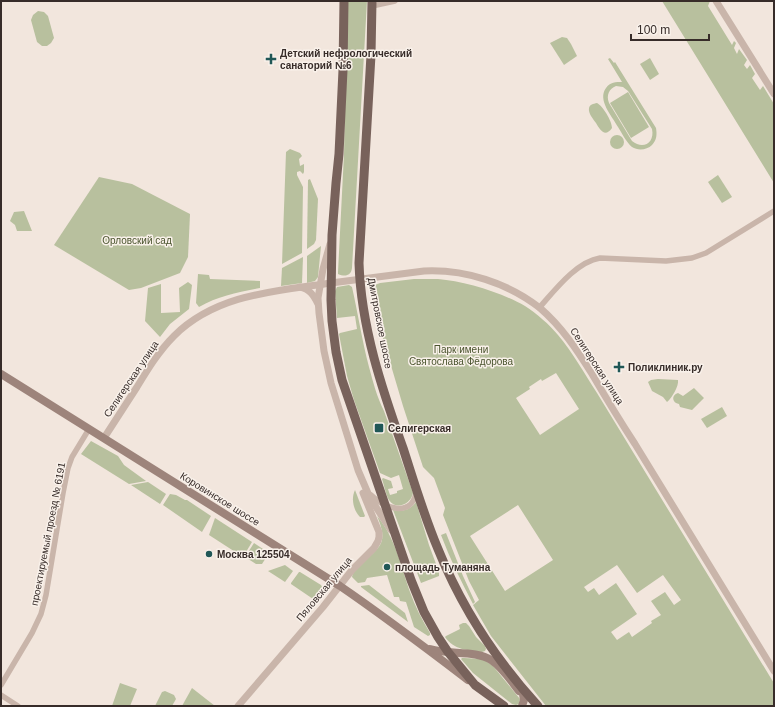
<svg xmlns="http://www.w3.org/2000/svg" width="775" height="707" font-family="Arial,sans-serif">
<rect width="100%" height="100%" fill="#f2e6dd"/>
<g fill="#b8c09e" fill-rule="evenodd">
<path d="M347,1H367L352,268C351,276 345,277 338,274V272L344,154Z"/>
<polygon points="662,1 710,1 708,6 732,45 734,41 736,43 734,48 737,54 739,49 747,60 744,65 747,69 750,65 755,74 752,78 760,90 763,86 774,104 774,183"/>
<polygon points="38,11 44,12 48,16 54,38 51,43 47,46 42,46 37,42 31,20 33,15"/>
<polygon points="562,37 567,38 571,44 577,56 564,65 550,43"/>
<path d="M610,58L614,63L615,62L656,128C657,134 657,140 652,145C647,150 638,151 632,147C626,142 622,133 618,127C612,116 597,100 606,88C610,82 616,82 622,82L608,59ZM616,86L623,87L628,91L652,129C655,143 643,150 632,141L609,103C606,95 609,89 616,86Z"/>
<polygon points="650,58 659,74 650,80 640,64"/>
<polygon points="628,92 649,127 631,138 610,103"/>
<path d="M597,103C603,106 612,121 612,128C605,138 600,130 596,123C593,119 588,113 589,108C590,104 593,104 597,103Z"/>
<circle cx="617" cy="142" r="7"/>
<polygon points="290,149 300,153 302,156 299,159 300,166 304,164 304,172 303,174 300,171 297,172 297,175 303,187 302,253 282,264 286,152"/>
<polygon points="718,175 732,197 722,203 708,182"/>
<polygon points="99,177 132,184 190,214 188,257 180,273 141,288 129,290 54,245"/>
<polygon points="310,179 318,199 316,240 314,244 307,249 308,180"/>
<polygon points="24,211 32,231 17,231 15,225 10,221 14,212"/>
<polygon points="321,246 318,277 315,281 307,283 307,256"/>
<polygon points="303,257 302,283 281,286 282,268"/>
<path d="M198,274L209,275L210,279L260,281V288C239,292 218,296 199,307L196,303Z"/>
<path d="M414,279C422,279 430,279 438,279C464,281 503,293 525,306C537,314 549,324 558,335C573,353 584,373 597,393L772,680L774,683V706H546L491,636L473,605L479,600L469,581L443,515L445,508L434,478L423,467L403,406L379,325L374,288L375,285L380,283ZM556,373L579,409L540,435L516,398L530,389L529,387L541,379L542,381ZM518,505L553,560L505,591L470,536ZM617,565L637,593L663,575L681,600L674,605L665,592L651,601L661,615L651,621L652,623L632,637L629,632L617,640L611,632L637,614L616,583L599,595L594,588L588,592L584,587Z"/>
<polygon points="188,282 192,285 189,309 170,324 160,337 145,321 148,288 161,284 161,313 180,312 179,288"/>
<path d="M349,285L352,287C358,314 362,340 369,367C373,382 377,397 384,411L413,493C411,504 396,511 389,500C386,495 384,485 382,479L383,478L391,481L393,488L388,489L390,495L397,493V491L403,489L399,475L391,478L380,473L354,400L347,376L339,334L340,333L357,329L355,316L337,318L335,291L337,287Z"/>
<path d="M658,379L678,380C679,386 672,398 667,402L663,397L652,391L648,382L651,380Z"/>
<path d="M694,388L704,398L692,410L680,407L679,404C672,403 671,395 678,393L683,396Z"/>
<polygon points="722,407 727,416 707,428 701,419"/>
<polygon points="91,441 118,456 124,465 146,481 129,484 81,454"/>
<polygon points="148,482 166,494 160,504 131,485"/>
<path d="M355,490L365,516L364,517H360C353,510 351,498 355,490Z"/>
<polygon points="170,494 176,495 185,500 187,500 211,516 202,532 163,505"/>
<path d="M416,502L429,545L439,572V576L421,583L393,510C403,512 410,510 416,502Z"/>
<path d="M377,516C395,537 401,566 410,592C415,606 422,620 430,633V635L428,636L414,627L406,602L400,601L399,597H394L387,575L367,578L365,582L358,583L352,577C353,571 357,569 361,565C380,546 389,544 377,516Z"/>
<polygon points="215,518 252,542 243,557 209,535"/>
<path d="M446,533L463,576L475,602L473,604C461,581 450,559 441,535Z"/>
<polygon points="254,543 269,553 262,564 256,564 245,557"/>
<polygon points="285,565 293,571 285,582 268,571"/>
<path d="M299,572H300L321,585C326,592 320,596 316,601L291,584V583Z"/>
<polygon points="369,585 405,613 408,622 361,587 361,586"/>
<path d="M463,623H466L469,626L476,637L485,646L486,649L485,651L482,652C467,650 454,650 445,637L446,636L460,629L459,625Z"/>
<polygon points="462,658 464,658 483,659 493,666 520,699 519,704 516,705 512,704 473,673 461,659"/>
<polygon points="120,683 137,689 130,706 112,706"/>
<polygon points="192,688 215,706 182,706"/>
<polygon points="165,691 174,695 176,699 172,706 155,706 162,692"/>
</g>
<g fill="none" stroke-linecap="round" stroke-linejoin="round">
<g stroke="#c9b5aa" stroke-width="5.5">
<polyline points="372,6 395,1"/>
<path d="M539,308C555,290 576,262 600,258L666,261L692,258L706,253L774,211"/>
<path d="M371,495C384,508 411,518 416,493"/>
<polyline points="1,685 32,633 41,614 46,595 63,493 68,468 72,457 89,429"/>
<polyline points="1,695 18,706"/>
</g>
<g stroke="#c9b5aa" stroke-width="7">
<polyline points="716,1 774,94"/>
<polyline points="330,244 323,269 318,298 319,313 324,351 331,383 358,470 370,498 391,530"/>
<path d="M300,287C310,289 314,296 318,304"/>
<path d="M104,438C115,421 126,404 137,387C148,369 159,351 174,336C216,294 276,291 331,283C362,279 393,275 424,271C465,269 508,283 540,308C562,327 577,350 592,374C606,398 620,421 635,444C681,520 728,595 774,671"/>
<polyline points="238,706 323,607 352,570 374,548 378,541 379,537 379,532 363,493"/>
</g>
<g stroke="#9d847b" stroke-width="8">
<path d="M1,374L340,586C384,616 426,648 468,680"/>
<path d="M430,649C448,655 476,650 491,660C502,667 511,681 519,691"/>
<polyline points="522,688 524,700 522,706"/>
</g>
<g stroke="#78625b" stroke-width="9">
<polyline points="344,1 343,70 339,154 336,183 332,235 331,300 332,321 336,352 342,380 411,580 424,612 438,637 448,652 475,685 504,706"/>
<path d="M372,1L371,55L359,263C361,327 382,389 403,448C414,482 424,516 438,549C461,606 496,660 538,706"/>
</g>
</g>
<g fill="#205756" stroke="#f9f1ea" stroke-width="1.5">
<path d="M269 53h4v4h4v4h-4v4h-4v-4h-4v-4h4z"/>
<path d="M617 361h4v4h4v4h-4v4h-4v-4h-4v-4h4z"/>
<rect x="374" y="423" width="10" height="10" rx="2"/>
<circle cx="209" cy="554" r="4"/>
<circle cx="387" cy="567" r="4"/>
</g>
<g text-anchor="middle" dominant-baseline="central" stroke-width="3" stroke-linejoin="round" paint-order="stroke">
<g font-size="10" font-weight="bold" fill="#372c29" stroke="#f9f1ea" text-anchor="start">
<text x="280" y="53">Детский нефрологический<tspan x="280" dy="12">санаторий №6</tspan></text>
<text x="628" y="367">Поликлиник.ру</text>
<text x="388" y="428">Селигерская</text>
<text x="217" y="554">Москва 125504</text>
<text x="395" y="567">площадь Туманяна</text>
</g>
<g font-size="10" fill="#4a542e" stroke="#f9f1ea">
<text x="137" y="240">Орловский сад</text>
<text x="461" y="349">Парк имени<tspan x="461" dy="12">Святослава Фёдорова</tspan></text>
</g>
<g font-size="10" fill="#372c29" stroke="#f9f1ea">
<text transform="translate(380 323) rotate(79)">Дмитровское шоссе</text>
<text transform="translate(597 366) rotate(57)">Селигерская улица</text>
<text transform="translate(131 379) rotate(-56)">Селигерская улица</text>
<text transform="translate(220 499) rotate(32)">Коровинское шоссе</text>
<text transform="translate(48 534) rotate(-79)">проектируемый проезд № 6191</text>
<text transform="translate(324 589) rotate(-50)">Пяловская улица</text>
</g>
</g>
<rect width="775" height="707" fill="none" stroke="#372c29" stroke-width="4"/>
<path d="M631 34v6h78v-6" fill="none" stroke="#372c29" stroke-width="2"/>
<text x="637" y="34" font-size="12" fill="#372c29" stroke="#f9f1ea" stroke-width="3" paint-order="stroke">100 m</text>
</svg>
